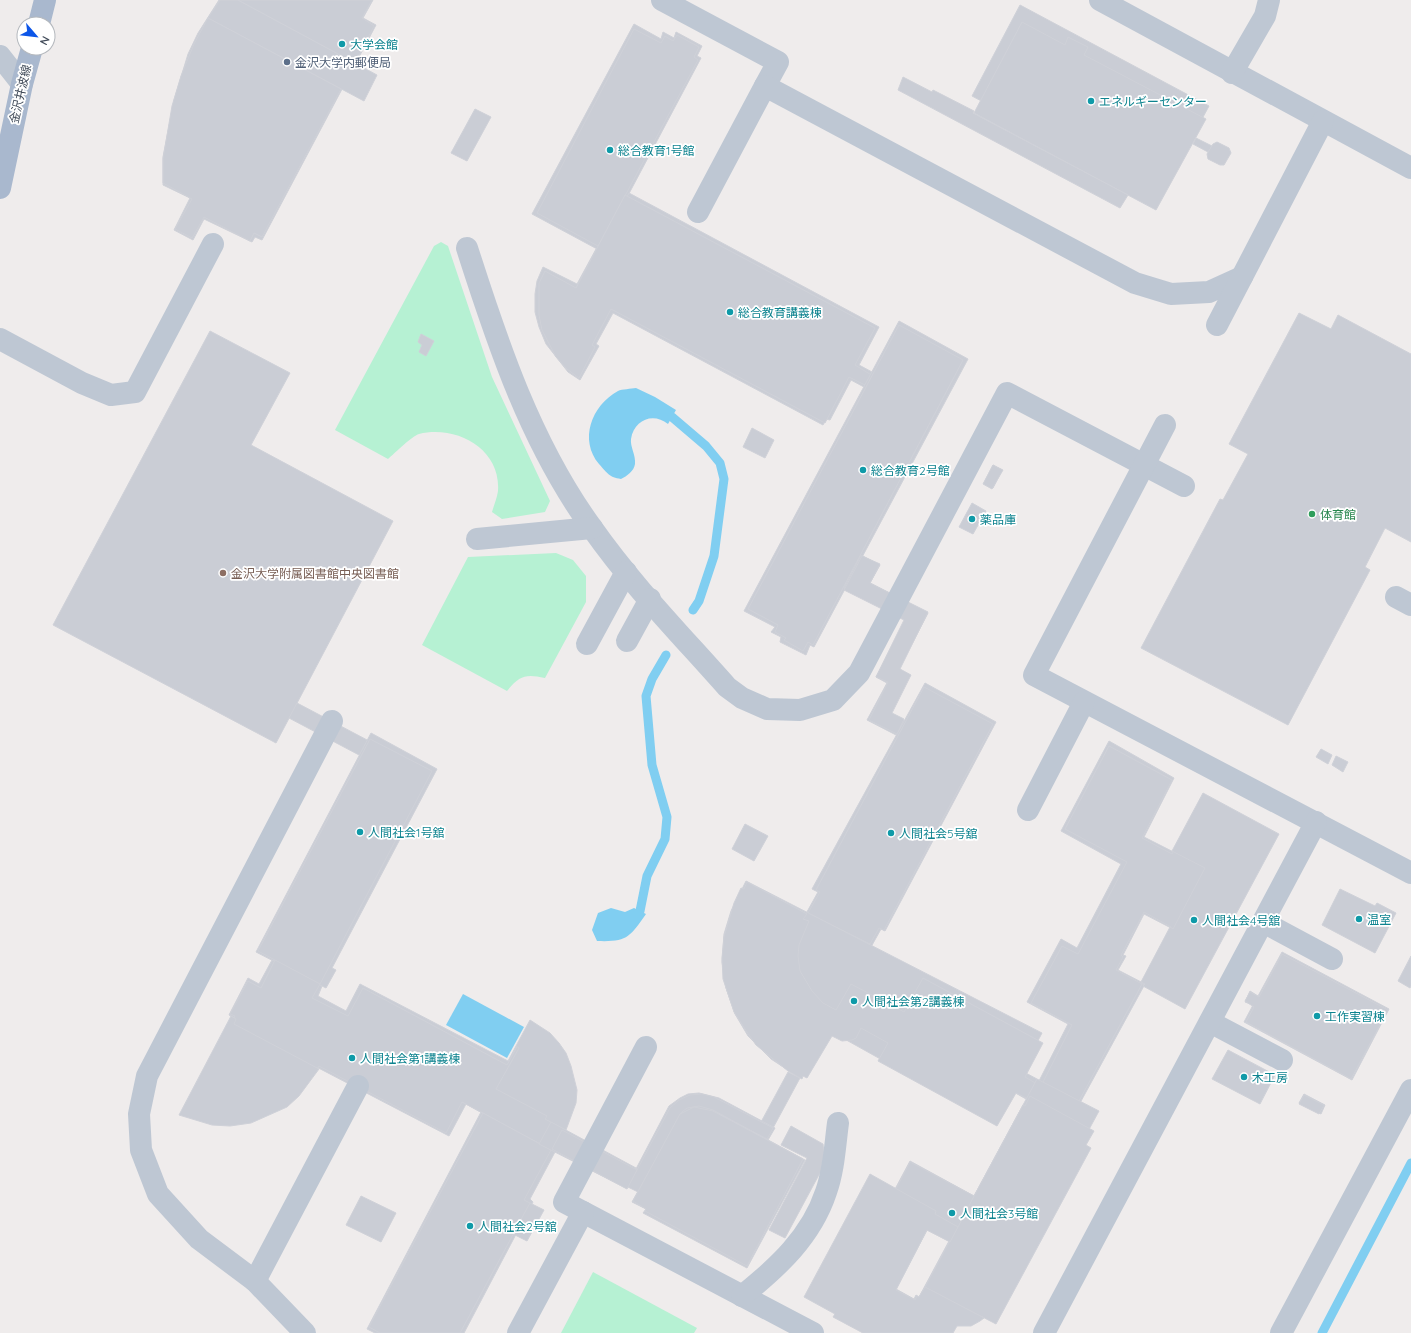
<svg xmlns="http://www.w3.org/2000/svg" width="1411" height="1333" font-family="Quicksand,'Noto Sans JP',sans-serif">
<rect width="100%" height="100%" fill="#efecec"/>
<g fill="#b6f1d3">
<path d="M441,242L448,246L450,252L492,377L550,501L545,512L502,519L492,512C494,505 497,498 498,491C501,449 457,425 419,434C412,436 395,453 388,459L335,430L434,246Z"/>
<path d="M556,553L573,560L586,576V602L545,678C526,674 520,675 507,691L422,645L468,557Z"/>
<polygon points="593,1272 697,1328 694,1333 561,1333"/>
</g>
<g fill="#80cef1">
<path d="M636,388L655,397L676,410L668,424C653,412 634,420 631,439C630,447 636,455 635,464C634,471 627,476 621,479C609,477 608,474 599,464C579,440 591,406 618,391C622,389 631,389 636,388Z"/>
<path d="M611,908L625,912L634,908L646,914C629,938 627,942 597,941L592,930L598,913Z"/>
<polygon points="463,994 524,1027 507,1058 446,1025"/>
</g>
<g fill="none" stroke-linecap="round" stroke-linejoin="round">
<g stroke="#80cef1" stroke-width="9">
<polyline points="672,417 706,446 720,463 724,479 714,556 699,601 693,610"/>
<polyline points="640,911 647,876 665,839 667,817 652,765 646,696 652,679 666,655"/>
<polyline points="1322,1333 1411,1163"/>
</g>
</g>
<g fill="#cacdd5" stroke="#cfd1d8" fill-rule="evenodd">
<polygon points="219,0 373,0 363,18 376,25 262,240 255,237 252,242 204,219 193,240 174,230 190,198 163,185 163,157 174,100 188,54 198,33"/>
<polygon points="220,0 238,0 377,75 364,101 208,18"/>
<polygon points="238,0 372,0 362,18 374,26 355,63"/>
<polygon points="1020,5 1209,106 1160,197 972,96"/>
<polygon points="208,18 341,89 262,237 254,233 250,241 204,217 192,238 175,229 192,199 163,183 163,159 172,106 181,76 194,44"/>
<polygon points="1022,22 1065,45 1068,37 1088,47 1084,55 1206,119 1156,210 974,113"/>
<polygon points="634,24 661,39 663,32 674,38 676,32 702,46 697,56 701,58 599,250 532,214"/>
<polygon points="634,29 661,43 665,36 673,41 677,35 699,47 694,57 698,60 598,246 537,213"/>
<polygon points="903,77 932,92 933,90 974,111 973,113 1128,195 1120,208 898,90"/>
<polygon points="475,109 491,117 467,161 451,153"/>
<polygon points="1196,138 1212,146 1208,152 1193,144"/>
<polygon points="1217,142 1229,148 1231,153 1224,165 1220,165 1208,159 1207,154 1213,144"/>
<polygon points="629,193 879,327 859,365 872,372 864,387 851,380 830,420 826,419 823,425 613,313 596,344 599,346 580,380 568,372 546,344 539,327 535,312 535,294 537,281 543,267 577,284 596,249 599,250"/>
<polygon points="625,195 875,328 855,365 873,376 867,386 849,377 825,423 611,309 592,345 595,347 579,378 567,369 556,357 542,330 539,315 539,283 545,271 576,288"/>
<polygon points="1299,313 1331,329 1338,315 1411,354 1411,542 1385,528 1365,567 1370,570 1288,725 1141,648 1220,499 1223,500 1248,454 1229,444"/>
<polygon points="899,321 968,359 814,647 810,645 806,655 780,642 781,637 771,632 775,627 744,611"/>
<polygon points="899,325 963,360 813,645 808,642 803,651 784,640 786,638 775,632 778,625 748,609"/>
<polygon points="210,331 290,373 251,445 393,521 276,743 53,625"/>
<polygon points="421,334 434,341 426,356 419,352 422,345 418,342"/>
<polygon points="752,428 774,440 765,458 743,447"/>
<polygon points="993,465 1002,470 993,488 984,483"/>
<polygon points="993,465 1003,470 992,489 983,484"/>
<polygon points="972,503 986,511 973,534 959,527"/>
<polygon points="861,555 880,565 870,583 928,613 899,669 910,675 890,713 906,722 898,736 867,720 887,683 876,677 906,620 844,588"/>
<polygon points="862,556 880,564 870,583 928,612 900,669 911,675 892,713 904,719 897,734 869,720 888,682 876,677 904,620 844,590"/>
<polygon points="925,683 996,722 885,931 881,929 836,1010 816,997 800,971 798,956 809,921 803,919 818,892 812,889"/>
<polygon points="924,687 993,724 884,930 879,928 870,944 808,913 820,892 816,890"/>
<polygon points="297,703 369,741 361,756 289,718"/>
<polygon points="371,733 437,769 332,968 336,970 326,988 256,952"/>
<polygon points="370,739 432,771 320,984 258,951"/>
<polygon points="1109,741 1174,778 1144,837 1205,868 1173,929 1144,914 1123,955 1126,956 1118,970 1145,984 1080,1103 1039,1081 1068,1024 1027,1002 1061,939 1077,948 1121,864 1061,831"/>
<polygon points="1109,746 1172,780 1142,838 1172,854 1202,797 1276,836 1185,1006 1141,983 1171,927 1144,912 1121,955 1123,957 1116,970 1142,984 1079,1101 1043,1082 1072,1025 1031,1003 1062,946 1078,954 1127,862 1065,829"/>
<polygon points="1321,749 1332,755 1328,764 1316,757"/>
<polygon points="1336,756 1348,762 1343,772 1332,765"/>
<polygon points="1203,793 1279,834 1185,1009 1143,986 1145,984 1141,982 1170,927 1173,929 1205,868 1172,851"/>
<polygon points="745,824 768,836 754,861 732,849"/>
<polygon points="746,881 1042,1033 1022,1071 1037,1079 1026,1099 1012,1091 995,1123 832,1032 807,1077 802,1074 800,1078 771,1059 748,1036 735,1014 726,988 722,962 724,934 731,911"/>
<polygon points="747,882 807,914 803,919 809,921 799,945 798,956 800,971 812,991 823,1003 836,1010 851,984 904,1012 923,978 1043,1043 1025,1077 1037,1084 1039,1081 1071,1098 1063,1114 1030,1096 1028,1099 1016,1093 997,1126 878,1061 888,1043 861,1028 856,1038 852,1040 842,1041 832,1036 807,1078 803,1076 802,1079 788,1071 756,1045 745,1029 734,1012 723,979 722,958 724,937 734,903 741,888 744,889"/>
<polygon points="1340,889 1375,906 1377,903 1396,913 1375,953 1322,925"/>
<polygon points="1282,952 1389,1009 1352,1080 1244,1022 1253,1005 1245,1002 1250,991 1258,996"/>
<polygon points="1282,954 1388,1010 1351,1079 1246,1022 1254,1007 1245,1001 1250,992 1259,997"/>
<polygon points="1411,956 1411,986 1410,988 1398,981"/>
<polygon points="272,960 322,986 318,996 346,1011 360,984 508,1061 516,1046 519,1048 496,1089 547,1116 545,1119 551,1122 539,1144 466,1104 449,1136 234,1024 236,1019 229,1015 248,978 259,984"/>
<polygon points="275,960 320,984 312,998 348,1016 363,988 507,1065 530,1023 548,1034 560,1050 569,1068 574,1085 573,1106 552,1149 551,1150 462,1102 446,1133 319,1066 303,1089 282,1107 255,1119 231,1123 205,1122 183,1113 235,1016 230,1014 248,981 261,988"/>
<polygon points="231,1016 236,1019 234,1024 319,1069 299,1096 287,1107 251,1123 230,1126 212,1125 179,1115"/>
<polygon points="530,1020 550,1033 559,1043 566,1053 571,1066 577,1090 576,1103 566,1130 545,1119 547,1116 496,1089 519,1048 516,1046"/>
<polygon points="1228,1050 1275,1075 1260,1104 1212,1079"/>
<polygon points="788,1072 800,1078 773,1128 761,1122"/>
<path d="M1037,1079L1099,1111L1080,1146L1086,1150L995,1320L984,1314L971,1323H952L947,1333H864L834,1317L836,1312L807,1296L871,1178L894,1191L910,1161L974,1196ZM927,1230L949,1241L919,1297L916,1295L914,1299L896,1289Z"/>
<polygon points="699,1093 719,1098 775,1128 768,1140 709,1109 699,1106 687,1108 681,1112 638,1191 627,1186 669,1106 680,1098 688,1094"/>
<polygon points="702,1094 714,1097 773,1128 767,1139 713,1111 694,1107 687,1110 680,1114 638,1192 628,1187 670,1108 679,1100 690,1095"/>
<polygon points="1304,1094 1325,1105 1321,1114 1299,1103"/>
<polygon points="1304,1095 1324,1105 1319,1114 1299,1104"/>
<polygon points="1030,1096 1094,1131 1086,1145 1091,1148 996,1324 925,1287 1023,1105 1025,1106"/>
<polygon points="699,1106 713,1110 805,1160 747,1268 643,1213 646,1209 632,1202 682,1112 687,1108"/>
<polygon points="694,1107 713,1111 803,1159 747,1266 645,1211 646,1209 633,1201 680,1114"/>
<polygon points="481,1112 555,1152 530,1199 533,1202 464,1333 375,1333 367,1329"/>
<polygon points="483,1113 551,1150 524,1200 530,1203 460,1333 380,1333 369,1327"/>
<polygon points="551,1122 636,1168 626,1188 539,1144"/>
<polygon points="791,1126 823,1144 824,1152 821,1171 785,1238 769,1230 807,1158 781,1145"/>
<polygon points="562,1130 637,1170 627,1189 552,1149"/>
<polygon points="910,1162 974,1196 958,1227 935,1214 936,1211 896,1189"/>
<polygon points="870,1174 936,1211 935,1214 958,1227 950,1242 927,1230 896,1290 915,1300 917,1296 919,1297 925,1287 984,1318 980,1321 971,1326 957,1326 953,1333 863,1333 833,1317 835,1314 804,1297"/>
<polygon points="361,1196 396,1213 381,1242 346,1225"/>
<polygon points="530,1203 544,1210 527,1241 513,1234"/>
</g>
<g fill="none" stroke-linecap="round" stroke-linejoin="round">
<g stroke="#bec7d3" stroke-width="22">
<polyline points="662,0 778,62 765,86"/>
<polyline points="1100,0 1411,168"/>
<polyline points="0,56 22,84"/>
<polyline points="1232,73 1265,16 1269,0"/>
<polyline points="698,212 765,86 1135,283 1171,294 1209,292 1242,277"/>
<path d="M467,248C498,345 531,444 592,528C632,585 681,635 727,687L742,698L767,709L800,710L833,700L859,673L1007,393L1184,486"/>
<polyline points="1217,325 1323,121"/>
<polyline points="0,339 82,383 111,395 135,392 213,244"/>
<polyline points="1165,425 1034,675 1411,873"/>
<polyline points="477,539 592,528"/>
<polyline points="1396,597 1411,605"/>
<polyline points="627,641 650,599"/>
<polyline points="587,644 626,572"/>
<polyline points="1028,810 1084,702"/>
<polyline points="1263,922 1332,959"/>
<polyline points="1210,1022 1282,1060"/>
<polyline points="583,1212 813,1333"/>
<polyline points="255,1281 358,1086"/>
<path d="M742,1296C778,1267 811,1237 826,1192C834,1170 835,1145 838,1123"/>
<polyline points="305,1333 255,1281 199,1239 158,1194 141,1150 139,1114 147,1076 332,721"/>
<polyline points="518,1333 583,1212 564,1202 646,1047"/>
<polyline points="1044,1333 1316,822"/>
<polyline points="1281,1333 1411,1090"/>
</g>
<g stroke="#a9b8ce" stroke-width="22">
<polyline points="39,24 45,0"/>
<polyline points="0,188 22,84 32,48"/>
</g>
</g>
<g fill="#0f9aa8" stroke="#fff" stroke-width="1.5">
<circle cx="342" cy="44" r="4"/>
<circle cx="1091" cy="101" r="4"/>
<circle cx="610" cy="150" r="4"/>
<circle cx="730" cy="312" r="4"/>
<circle cx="863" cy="470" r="4"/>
<circle cx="972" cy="519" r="4"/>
<circle cx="360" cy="832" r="4"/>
<circle cx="891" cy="833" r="4"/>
<circle cx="1359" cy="919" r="4"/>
<circle cx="1194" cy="920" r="4"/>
<circle cx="854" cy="1001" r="4"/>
<circle cx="1317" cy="1016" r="4"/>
<circle cx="352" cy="1058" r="4"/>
<circle cx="1244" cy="1077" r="4"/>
<circle cx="952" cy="1213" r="4"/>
<circle cx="470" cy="1226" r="4"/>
</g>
<circle fill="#5c6f8a" stroke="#fff" stroke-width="1.5" cx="287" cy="62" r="4"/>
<circle fill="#2e9e5b" stroke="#fff" stroke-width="1.5" cx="1312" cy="514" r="4"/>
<circle fill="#8d6e63" stroke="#fff" stroke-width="1.5" cx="223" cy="573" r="4"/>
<g text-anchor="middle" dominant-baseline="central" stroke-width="3.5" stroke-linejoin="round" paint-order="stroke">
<g font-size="12" fill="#0d838f" stroke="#fff" text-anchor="start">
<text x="350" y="44">大学会館</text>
<text x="1099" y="101">エネルギーセンター</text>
<text x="618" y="150">総合教育1号館</text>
<text x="738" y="312">総合教育講義棟</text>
<text x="871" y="470">総合教育2号館</text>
<text x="980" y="519">薬品庫</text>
<text x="368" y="832">人間社会1号舘</text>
<text x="899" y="833">人間社会5号舘</text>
<text x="1367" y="919">温室</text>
<text x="1202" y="920">人間社会4号舘</text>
<text x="862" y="1001">人間社会第2講義棟</text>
<text x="1325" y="1016">工作実習棟</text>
<text x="360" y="1058">人間社会第1講義棟</text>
<text x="1252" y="1077">木工房</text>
<text x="960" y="1213">人間社会3号館</text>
<text x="478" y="1226">人間社会2号舘</text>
</g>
<g font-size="12" fill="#4e5e75" stroke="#fff" text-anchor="start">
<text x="295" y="62">金沢大学内郵便局</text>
</g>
<g font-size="12" fill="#434d5b" stroke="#fff">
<text transform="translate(20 94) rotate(-77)">金沢井波線</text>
</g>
<g font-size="12" fill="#27864d" stroke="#fff" text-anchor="start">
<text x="1320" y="514">体育館</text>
</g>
<g font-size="12" fill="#785e54" stroke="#fff" text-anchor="start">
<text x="231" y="573">金沢大学附属図書館中央図書館</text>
</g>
</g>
<g transform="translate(36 36) rotate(118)"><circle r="19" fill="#ffffff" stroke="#b4b8bd"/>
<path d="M0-3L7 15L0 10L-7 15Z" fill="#0d56e8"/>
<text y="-6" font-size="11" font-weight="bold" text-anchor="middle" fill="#434d5b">N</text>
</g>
</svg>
